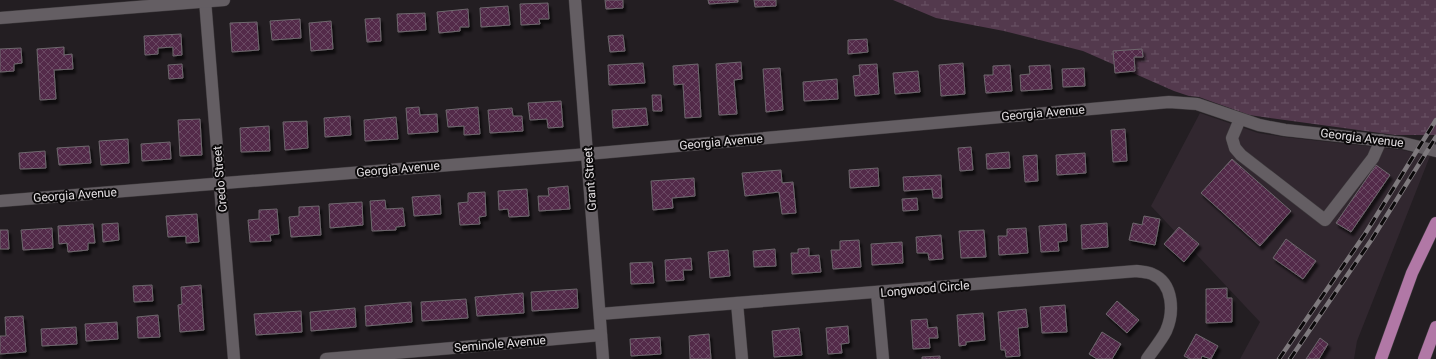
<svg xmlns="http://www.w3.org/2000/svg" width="1436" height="359" font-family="Roboto,sans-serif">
<defs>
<pattern id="wetland-marsh" width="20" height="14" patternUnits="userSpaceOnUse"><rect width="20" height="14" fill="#53394d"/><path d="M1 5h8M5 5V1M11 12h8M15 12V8" fill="none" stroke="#6b5566"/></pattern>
<pattern id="building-cross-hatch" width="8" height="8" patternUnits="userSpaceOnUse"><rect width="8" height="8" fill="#52294a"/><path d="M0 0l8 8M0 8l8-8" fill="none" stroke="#6b4864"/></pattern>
<filter id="shadow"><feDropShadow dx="2.5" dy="4" stdDeviation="1" flood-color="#0009"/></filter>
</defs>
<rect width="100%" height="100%" fill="#231e22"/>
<polygon fill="#31272f" points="1200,113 1258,133 1284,137 1402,150 1430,156 1357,341 1354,359 1240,359 1260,322 1151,206"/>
<polygon fill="url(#wetland-marsh)" points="893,0 1436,0 1436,135 1395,135 1249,115 1199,97 1189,96 1174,91 1083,51 1004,31 936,18"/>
<g fill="url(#building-cross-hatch)" stroke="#6e686d" filter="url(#shadow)">
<polygon points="605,0 623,0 623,8 606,9"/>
<polygon points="708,0 738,0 738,2 709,4"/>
<polygon points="754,0 776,0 776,6 755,7"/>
<polygon points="548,3 549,19 539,19 540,24 521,25 520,4"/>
<polygon points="508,6 510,25 481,27 480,8"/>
<polygon points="468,9 469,27 460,27 460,31 439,33 437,12"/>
<polygon points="425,13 426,30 398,32 397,14"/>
<polygon points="380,18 381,41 367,42 365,19"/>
<polygon points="300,19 301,38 272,40 270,21"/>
<polygon points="331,21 333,49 311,51 309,23"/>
<polygon points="257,22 259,50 232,52 230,23"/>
<polygon points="181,34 182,55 173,56 173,47 158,48 158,54 145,55 144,36"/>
<polygon points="623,35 625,51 610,52 608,36"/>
<polygon points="867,39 868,52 848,54 848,40"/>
<polygon points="64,47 64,55 72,54 73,69 54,70 56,99 40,100 37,49"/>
<polygon points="21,48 22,63 14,64 14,71 0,72 0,49"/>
<polygon points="1142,49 1143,57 1134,57 1135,71 1115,73 1113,51"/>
<polygon points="741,62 742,79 734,80 737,114 719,115 716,64"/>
<polygon points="643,63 645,83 609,85 608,65"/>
<polygon points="963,63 965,94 941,96 939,65"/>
<polygon points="182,64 183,78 169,79 168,65"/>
<polygon points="698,64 701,117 685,118 683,84 674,85 673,66"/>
<polygon points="877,64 879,94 855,96 853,76 860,75 859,65"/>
<polygon points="1010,65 1012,91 986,93 984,75 993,75 993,66"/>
<polygon points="1050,65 1052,89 1021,91 1020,75 1030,74 1029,66"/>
<polygon points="780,68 783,110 766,112 763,69"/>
<polygon points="1084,68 1085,86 1063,87 1062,69"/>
<polygon points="918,71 920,92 895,94 893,73"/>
<polygon points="837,79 838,99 804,101 803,82"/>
<polygon points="652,95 661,95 662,111 653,111"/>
<polygon points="561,101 563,127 548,128 547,119 530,120 528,103"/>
<polygon points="419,107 420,115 437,114 438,132 408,134 406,108"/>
<polygon points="478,107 480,134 464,135 464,126 448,127 446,110"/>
<polygon points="512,108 513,116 522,116 523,131 490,133 488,110"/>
<polygon points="646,108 648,125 613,128 612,110"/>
<polygon points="350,116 351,135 325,137 324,118"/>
<polygon points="396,117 398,139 365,141 364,120"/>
<polygon points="200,119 202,155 180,156 178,120"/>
<polygon points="307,121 308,148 285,150 283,122"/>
<polygon points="269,126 270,151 241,152 240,128"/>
<polygon points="1125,129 1127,161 1113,162 1111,130"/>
<polygon points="128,139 129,163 101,165 99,141"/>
<polygon points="170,142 171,159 142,161 141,144"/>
<polygon points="89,146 91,163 59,165 57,148"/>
<polygon points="971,147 973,170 960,171 958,148"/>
<polygon points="45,151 46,168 20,169 19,153"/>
<polygon points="1009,152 1010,168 987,169 986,154"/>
<polygon points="1085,153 1086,173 1057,175 1056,155"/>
<polygon points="1037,155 1038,181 1025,182 1023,156"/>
<polygon points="1232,159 1291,211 1260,246 1201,193"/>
<polygon points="1376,165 1390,175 1351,232 1336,223"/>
<polygon points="878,168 879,186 850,188 849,170"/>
<polygon points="781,170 782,183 793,182 796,213 782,214 779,192 745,196 742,173"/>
<polygon points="941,175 942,198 933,198 932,189 904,191 903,177"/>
<polygon points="694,178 695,196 672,198 673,208 653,210 651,181"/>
<polygon points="568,186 570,209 539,211 538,196 549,196 548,188"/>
<polygon points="527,189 529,216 509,217 508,209 499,210 498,191"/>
<polygon points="485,192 486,216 479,217 480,224 460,225 458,203 468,202 468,193"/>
<polygon points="440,195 441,214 414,216 412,197"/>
<polygon points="917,198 918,210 903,211 902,199"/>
<polygon points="385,200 386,209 403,208 405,226 396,227 396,230 372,231 370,201"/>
<polygon points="362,202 363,225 330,228 329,204"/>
<polygon points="319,206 321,235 291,237 289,217 299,216 299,207"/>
<polygon points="277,209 279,234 270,235 271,241 250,242 248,220 259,219 259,210"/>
<polygon points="197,214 199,242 186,243 186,236 168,237 166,216"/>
<polygon points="1144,216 1160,219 1155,245 1129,240 1133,223 1142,225"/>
<polygon points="118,223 119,240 103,242 102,224"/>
<polygon points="1107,223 1108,247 1082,249 1081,225"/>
<polygon points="93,224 95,243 88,243 88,250 68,252 67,243 59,244 58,226"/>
<polygon points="1066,224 1067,241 1058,242 1059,251 1041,252 1039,226"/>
<polygon points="1179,227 1199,244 1184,262 1164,244"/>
<polygon points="52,228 53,248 23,250 21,230"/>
<polygon points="1026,228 1028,253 999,255 998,236 1007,236 1007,229"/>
<polygon points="0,230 8,230 9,249 0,249"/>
<polygon points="984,230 986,257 961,258 959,231"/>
<polygon points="941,235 943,259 929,260 928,253 917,253 916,237"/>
<polygon points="1286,239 1316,261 1303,279 1273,258"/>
<polygon points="859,240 861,267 833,269 831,250 840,250 840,241"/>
<polygon points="902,242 903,263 872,265 871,244"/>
<polygon points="809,248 809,256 819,255 821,272 792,274 791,253 798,253 798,249"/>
<polygon points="775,249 776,266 754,267 753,251"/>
<polygon points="728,250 730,276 710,278 708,252"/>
<polygon points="691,258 692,270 683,270 684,280 666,281 665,260"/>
<polygon points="652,262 654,283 631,284 630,263"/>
<polygon points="152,285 153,301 134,302 133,286"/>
<polygon points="201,285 204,330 180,332 178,305 182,304 181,287"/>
<polygon points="1227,288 1227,298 1232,298 1232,322 1206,323 1206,289"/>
<polygon points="577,289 578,308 532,311 531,292"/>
<polygon points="523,293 524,313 477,316 475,297"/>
<polygon points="466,299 468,318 422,321 421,302"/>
<polygon points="1117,301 1139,320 1127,333 1106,314"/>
<polygon points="411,302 412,322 366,326 365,306"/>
<polygon points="1065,305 1067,332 1042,333 1040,307"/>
<polygon points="355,308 356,327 311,331 310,312"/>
<polygon points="1026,309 1028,327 1018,328 1020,356 1006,357 1005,350 1001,350 998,312"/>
<polygon points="301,311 302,332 256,335 254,314"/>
<polygon points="983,313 985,340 966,342 966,345 959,346 957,315"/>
<polygon points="158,315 160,337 138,338 137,317"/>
<polygon points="23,316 26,352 0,354 0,336 6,336 5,317"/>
<polygon points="927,319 928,328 937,327 938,338 929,338 930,348 913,349 911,320"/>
<polygon points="117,322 118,339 86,341 85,324"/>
<polygon points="848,326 849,343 841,344 842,353 828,354 826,328"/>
<polygon points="76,327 77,344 42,346 41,329"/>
<polygon points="799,328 802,355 774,357 772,331"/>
<polygon points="1102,332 1121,344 1112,359 1097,359 1089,354"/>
<polygon points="709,334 711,359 690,359 689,336"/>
<polygon points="1196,334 1218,346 1211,359 1202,356 1201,359 1190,359 1184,356"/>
<polygon points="660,337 661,354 631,356 630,339"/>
<polygon points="1320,338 1328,344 1319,359 1306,359"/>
<polygon points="940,356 940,359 922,359 922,357"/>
</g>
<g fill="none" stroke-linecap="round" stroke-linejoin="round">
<g stroke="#3f3b3e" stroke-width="13">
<g id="minor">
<polyline points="205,0 234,359"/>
<polyline points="575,0 603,359"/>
<polyline points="0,18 224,0"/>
<polyline points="1240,119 1232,138 1235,148 1241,155 1325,220 1373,158 1381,140"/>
<polyline points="0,201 576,155 1169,102 1197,104 1259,125 1285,130 1403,143 1436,151"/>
<polyline points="877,293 883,359"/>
<polyline points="737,303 742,359"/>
<path d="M600,314L1137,271C1142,272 1148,272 1152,274C1174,283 1174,313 1166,331C1161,341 1153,350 1147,359"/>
<polyline points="326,359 601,335"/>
</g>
</g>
<g stroke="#3f3b3e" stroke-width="13">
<g id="major">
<polyline points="1381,359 1412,273 1436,223"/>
<polyline points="1424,359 1436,327"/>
</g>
</g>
<use href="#minor" stroke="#645e63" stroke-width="12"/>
<use href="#major" stroke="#b178a6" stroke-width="12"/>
<g stroke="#7e797d" stroke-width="4.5">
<g id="rail">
<polyline points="1279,359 1365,234 1436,120"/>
<polyline points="1290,359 1372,239 1436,137"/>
</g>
</g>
<use href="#rail" stroke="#0b090a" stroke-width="3" stroke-dasharray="9" stroke-linecap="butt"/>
</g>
<g text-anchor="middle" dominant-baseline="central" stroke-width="4" stroke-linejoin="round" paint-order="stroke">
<g font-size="12" fill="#e2dee1" stroke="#0b090a">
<text transform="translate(1043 113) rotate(-5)">Georgia Avenue</text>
<text transform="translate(1362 138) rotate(7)">Georgia Avenue</text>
<text transform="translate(721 142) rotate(-5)">Georgia Avenue</text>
<text transform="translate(398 169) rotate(-5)">Georgia Avenue</text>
<text transform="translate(220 179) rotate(-95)">Credo Street</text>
<text transform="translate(590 179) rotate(-94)">Grant Street</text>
<text transform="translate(75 195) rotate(-4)">Georgia Avenue</text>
<text transform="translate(925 289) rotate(-5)">Longwood Circle</text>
<text transform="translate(500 344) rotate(-5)">Seminole Avenue</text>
</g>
</g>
</svg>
